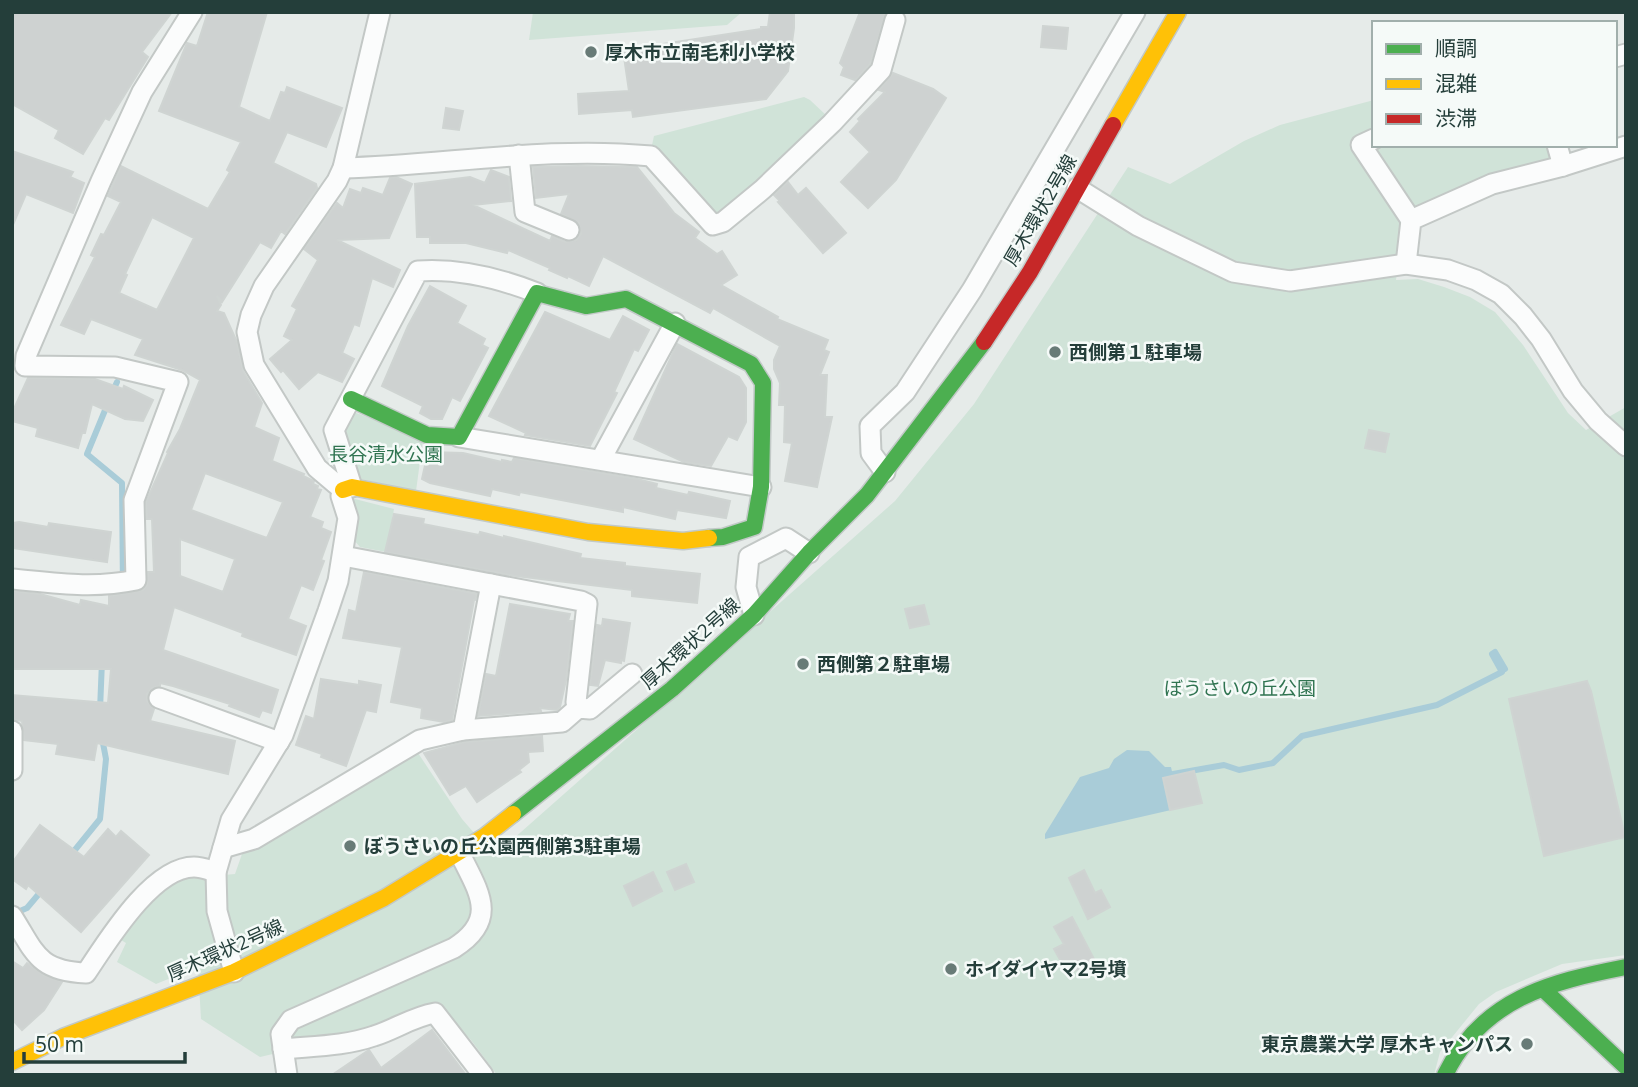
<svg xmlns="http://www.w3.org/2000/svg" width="1638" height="1087" font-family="'Open Sans','Noto Sans JP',sans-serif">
<rect width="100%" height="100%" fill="#e6ebe9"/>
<g fill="#d0e3d8">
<polygon points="533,12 742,12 727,25 529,40"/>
<polygon points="804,97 810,100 827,116 733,211 713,216 652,145 654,136"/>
<path d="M1374,100V145H1552L1557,160L1403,227L1396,280L1418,279L1444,287L1470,297L1495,312L1523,345L1568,413L1586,430L1626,407V955L1562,964L1496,992L1479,1004L1440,1052L1434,1075H497L471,1040L442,1011L375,1030L260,1057L201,1019L198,967L156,984L117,962L126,943L121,940C139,916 159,884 190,878C204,875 220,876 235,874L242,854L409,754L418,753L462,819L494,856L895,501L974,404L1128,167L1170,184L1244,141L1280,125Z"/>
<polygon points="354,412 423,439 416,491 361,479 344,431"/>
<polygon points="355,499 394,509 386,552 360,547 354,540 349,501"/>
</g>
<polygon fill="#a9ccd8" points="1127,750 1149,751 1165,767 1171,767 1173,776 1163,778 1171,810 1045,839 1045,834 1080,777 1109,768 1114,759"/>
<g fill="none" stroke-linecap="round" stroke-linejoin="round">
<g stroke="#a9ccd8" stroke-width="6">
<polyline points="112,393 117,382"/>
<polyline points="108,403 87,454 122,483 123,592 116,599"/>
<polyline points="100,710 102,661"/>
<polyline points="1173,774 1224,765 1239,770 1273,763 1302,736 1437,705 1502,672 1492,654 1495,652 1505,669"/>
<polyline points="70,856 100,819 106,759 102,738"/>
<polyline points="20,911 27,908 43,889"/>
</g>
</g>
<g fill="#ced2d1" stroke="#cfd4d2" stroke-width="2" fill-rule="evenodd">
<polygon points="12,12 172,12 142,52 148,57 109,120 105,118 83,154 55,138 59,130 12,104"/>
<path d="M208,12H267L239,107L270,121L281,92L285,93L287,87L342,108L326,147L287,132L273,163L316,184L317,188L285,234L281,231L271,248L260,242L222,302L217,296L221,305L217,311L224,313L237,342L243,371L262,403L254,427L279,438L272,461L304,474L303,476L314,481L313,484L318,486L317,489L321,490L310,517L323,522L321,528L331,532L321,560L324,561L313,590L301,585L288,619L306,626L296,655L242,636L243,633L174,607L163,650L278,690L271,713L262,710L259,717L229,706L230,704L173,686L160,683V686L152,688L147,694V701L154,709L150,721L235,741L228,774L97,743L94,760L56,754L58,744L24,740L22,721L12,719V695L108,703L111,669H12V591L40,594L80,605L81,600L109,606V596L143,590L147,585L148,572H154L152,519H147L146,502L168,453L167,452L180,429L200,380L182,370L135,355L143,339L91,319L84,334L61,325L95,257L91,255L101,234L104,235L121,202L108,196L121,166L208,209L230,172L227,170L241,142L159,111L187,43L197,46ZM152,217L194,238L157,310L119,293L127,275L125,274ZM205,473L283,502L267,538L191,510ZM180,539L235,559L223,592L180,576Z"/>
<polygon points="770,12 794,12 794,28 788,71 766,99 633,117 632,110 579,114 578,94 629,91 623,50 761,29 761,27 768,27"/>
<polygon points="860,12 886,12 870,64 855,80 841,75 844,67 840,63"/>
<polygon points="1043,26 1068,28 1066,49 1041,47"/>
<polygon points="893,73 933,89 946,98 896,180 868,208 841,182 870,152 850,132 860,121 858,119 885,92 879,90"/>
<polygon points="446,108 463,111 459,130 443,128"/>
<polygon points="12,151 73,172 70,177 84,183 73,213 26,194 12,227"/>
<polygon points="578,166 637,167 674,213 699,232 695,238 717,254 722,251 737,275 721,285 778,317 777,319 828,340 824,350 829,352 820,375 827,375 825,417 832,417 817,487 785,481 792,443 784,442 785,405 779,405 780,383 774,369 774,360 780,346 713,308 710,313 603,256 589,286 568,276 567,278 549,270 550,268 508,250 507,253 466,243 430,243 430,237 417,237 415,184 470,177 485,183 491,170 509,177 511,201 473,205 550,241 552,236 565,242 576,240 581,234 579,223 561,214 569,194 536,198 533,167"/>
<polygon points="396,177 412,184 389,238 337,240 400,270 393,287 372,278 359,326 354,324 342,353 354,359 342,382 318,372 299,389 283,370 281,372 270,359 292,340 284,336 297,309 292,306 318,260 304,249 337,203 343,208 350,189 361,193 363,188 383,195 390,178"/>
<polygon points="788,182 798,195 806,188 846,233 823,253 778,202 780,201 774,195"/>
<polygon points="430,286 466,306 457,323 485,339 482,345 488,348 460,401 452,397 442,419 431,419 420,413 423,406 382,386 408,326"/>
<polygon points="545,312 610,340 623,316 649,330 638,351 634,349 614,392 617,393 590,446 525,435 526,433 489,416"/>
<polygon points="677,344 739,377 746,388 746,422 737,440 728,436 711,466 684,462 634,439"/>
<polygon points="28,378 95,379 123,389 124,386 153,400 143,421 125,419 92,404 85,433 82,433 78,448 36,436 38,428 12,421 12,413"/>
<polygon points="1369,430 1389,434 1385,452 1365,448"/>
<polygon points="428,452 463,453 502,462 502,460 512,462 514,458 637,479 657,484 656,488 688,495 689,492 730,501 726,518 677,510 675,519 623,507 623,512 520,492 519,495 492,489 490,496 430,483 422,479"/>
<polygon points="394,514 424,519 423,524 479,535 480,532 504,538 504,536 581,554 580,558 625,563 625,566 700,574 697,603 632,596 632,590 516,576 385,552"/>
<polygon points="19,522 48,527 49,523 111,532 107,562 12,548 12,523"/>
<polygon points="364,572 477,594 475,600 474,600 452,720 444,722 421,718 422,708 391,702 402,647 343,638 349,610 356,612"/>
<polygon points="510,604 570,614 568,621 573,621 566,680 560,707 557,710 540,708 541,711 478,716 486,674 496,676"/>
<polygon points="924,605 929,624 910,628 905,609"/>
<polygon points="603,619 630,623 624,661 621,660 621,663 605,660 598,686 590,685 597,625 602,626"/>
<polygon points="321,679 359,685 359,681 381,685 376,712 366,710 346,766 321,757 322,754 296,745 306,716 314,719"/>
<polygon points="1587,681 1591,691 1625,837 1544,856 1509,699"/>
<polygon points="542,736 543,751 528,752 529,762 519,770 521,772 477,802 466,786 450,795 424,753 465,742"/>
<polygon points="1194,771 1202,803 1170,810 1163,778"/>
<polygon points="40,825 84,857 108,829 116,837 121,831 149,855 81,932 28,885 26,889 12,879 12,863"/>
<polygon points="686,864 694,882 675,890 667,872"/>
<polygon points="1084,870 1095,893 1101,890 1110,907 1088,919 1069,878"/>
<polygon points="653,872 662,891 633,906 624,886"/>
<polygon points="1072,917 1095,961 1068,974 1054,949 1064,944 1054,927"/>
<polygon points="12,961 23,968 27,963 42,974 62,982 44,1010 22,1030 12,1019"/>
<polygon points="432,1030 466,1075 332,1075 369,1050 381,1068"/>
</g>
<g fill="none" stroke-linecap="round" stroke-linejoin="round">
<g stroke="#c3c8c6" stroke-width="23">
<g id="street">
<polyline points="1615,57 1626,54"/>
<polyline points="1374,139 1361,145 1411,220"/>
<polyline points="1557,145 1563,166"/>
<polyline points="519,155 525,212 569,230"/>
<path d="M343,168C446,165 548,146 651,156L713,225L723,222L763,189L832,123L881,70L895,20"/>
<polyline points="1077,188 1138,226 1233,272 1290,281 1406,264 1448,270 1476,280 1501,294 1523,316 1541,339 1573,391 1598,421 1626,446"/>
<polyline points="1406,264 1411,220 1492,184 1563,166 1626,146"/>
<polyline points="459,437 761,487"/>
<polyline points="601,459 675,323"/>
<polyline points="885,472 871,453 870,426 905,392 972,290 1135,12"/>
<path d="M352,487L334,430L418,271C460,268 499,278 537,293"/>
<polyline points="343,556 581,601 587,604 576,702 578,708"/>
<path d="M12,579C55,583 93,589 136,580L134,500L178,382L115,367L25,366L26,356L101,181L142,92L192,12"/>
<polyline points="754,615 746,587 749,557 786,538 809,553"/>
<polyline points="159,698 279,742"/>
<polyline points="463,730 491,584"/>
<polyline points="12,731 12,770"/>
<polyline points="223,848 254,839 420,740 463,730 562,722 578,708 590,709 632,674"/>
<path d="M12,916C35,952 37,971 86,973C107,942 152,867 194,867C201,867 209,870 216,872"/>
<polyline points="234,972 217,911 216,872 231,820 283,735 328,611 338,581 348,518 341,496 343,490 317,468 254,365 247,332 251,315 264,286 337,181 343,168 380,12"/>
<path d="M283,1049C313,1046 345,1046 374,1036C396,1029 412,1017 435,1013L483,1075"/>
<path d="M287,1075L281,1034L291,1020L454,948C500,919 478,891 459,852"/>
</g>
</g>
<g stroke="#c2c9c7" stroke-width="19">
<g id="fast">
<polyline points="351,399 427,435 459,437 537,293 586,306 626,299 751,364 763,383 761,487 754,527 723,537 709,538"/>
<polyline points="513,814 672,689 754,615 809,553 867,495 984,342"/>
<polyline points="1544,990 1626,1067"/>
<path d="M1445,1075C1482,999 1549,982 1626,967"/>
</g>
</g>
<g stroke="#c2c9c7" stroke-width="19">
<g id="slow">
<polyline points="1113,125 1178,12"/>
<polyline points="343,490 352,487 588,532 683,541 709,538"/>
<polyline points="12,1062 63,1037 234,972 384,898 485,836 513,814"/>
</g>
</g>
<g stroke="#c2c9c7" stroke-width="19">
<polyline id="jam" points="984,342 1030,272 1113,125"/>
</g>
<use href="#street" stroke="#fbfcfc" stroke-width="19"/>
<use href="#fast" stroke="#4caf50" stroke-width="16"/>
<use href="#slow" stroke="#ffc107" stroke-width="16"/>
<use href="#jam" stroke="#c62828" stroke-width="16"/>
</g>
<g fill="#687b77" stroke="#f5faf8" stroke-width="2.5">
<circle cx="591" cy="52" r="7"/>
<circle cx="1055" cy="352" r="7"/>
<circle cx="803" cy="664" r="7"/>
<circle cx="350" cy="846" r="7"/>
<circle cx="951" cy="969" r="7"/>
<circle cx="1527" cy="1044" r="7"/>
</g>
<g text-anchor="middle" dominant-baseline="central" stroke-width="5" stroke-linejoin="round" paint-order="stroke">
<g font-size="19" font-weight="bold" fill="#243e3a" stroke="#f5faf8" text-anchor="start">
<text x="605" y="52">厚木市立南毛利小学校</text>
<text x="1069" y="352">西側第１駐車場</text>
<text x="817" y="664">西側第２駐車場</text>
<text x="364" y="846">ぼうさいの丘公園西側第3駐車場</text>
<text x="965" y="969">ホイダイヤマ2号墳</text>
<text x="1513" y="1044" text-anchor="end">東京農業大学 厚木キャンパス</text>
</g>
<g font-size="19" fill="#243e3a" stroke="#f5faf8">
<text transform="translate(1040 210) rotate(-60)">厚木環状2号線</text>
<text transform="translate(690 643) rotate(-42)">厚木環状2号線</text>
<text transform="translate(225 950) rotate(-24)">厚木環状2号線</text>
</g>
<g font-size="19" fill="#307451" stroke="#f5faf8">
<text x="386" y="454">長谷清水公園</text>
<text x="1240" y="688">ぼうさいの丘公園</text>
</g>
</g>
<rect width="1638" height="1087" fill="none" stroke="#243e3a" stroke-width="28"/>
<rect x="1372" y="21" width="245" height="126" fill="#f5faf8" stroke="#a1afac" stroke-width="2"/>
<rect x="1386" y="44" width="35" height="10" fill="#4caf50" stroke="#a1afac" stroke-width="2"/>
<text x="1435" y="56" font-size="21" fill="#243e3a">順調</text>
<rect x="1386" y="79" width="35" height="10" fill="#ffc107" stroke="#a1afac" stroke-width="2"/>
<text x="1435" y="91" font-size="21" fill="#243e3a">混雑</text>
<rect x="1386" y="114" width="35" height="10" fill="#c62828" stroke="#a1afac" stroke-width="2"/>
<text x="1435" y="126" font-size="21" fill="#243e3a">渋滞</text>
<path d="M24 1052v10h161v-10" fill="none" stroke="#243e3a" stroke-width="3.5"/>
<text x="35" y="1052" font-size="21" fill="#243e3a" stroke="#f5faf8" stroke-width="5" paint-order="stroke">50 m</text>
</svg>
